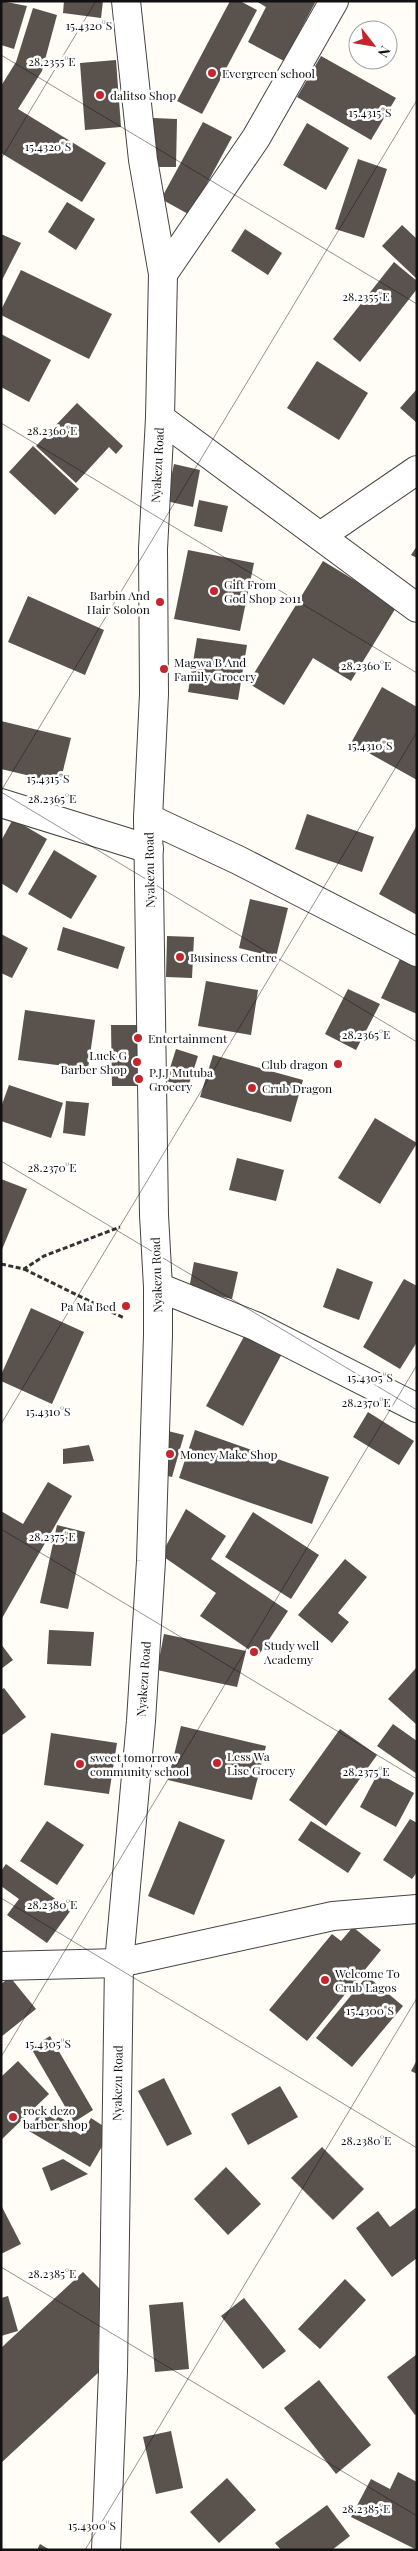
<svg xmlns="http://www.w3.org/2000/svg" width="418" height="2551" font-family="'Playfair Display',serif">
<rect width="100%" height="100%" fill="#fffdf5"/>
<g fill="#5a524d">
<polygon points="1,1 27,6 14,49 1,45"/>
<polygon points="64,1 103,1 101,18 63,13"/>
<polygon points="230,1 240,1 257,10 202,114 177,101"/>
<polygon points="256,1 316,1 284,61 248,42 266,7"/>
<polygon points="33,8 57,15 42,71 18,109 106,163 82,202 1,153 1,86 16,62"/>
<polygon points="321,56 396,98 371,140 297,97"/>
<polygon points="116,60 121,127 85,130 80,63"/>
<polygon points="153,118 177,119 176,167 151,167"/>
<polygon points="203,122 232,137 190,215 161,199"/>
<polygon points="307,123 349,148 326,190 283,165"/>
<polygon points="358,159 387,169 364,238 335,229"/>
<polygon points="67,202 95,219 76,250 48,232"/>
<polygon points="402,225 417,239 417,279 382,246"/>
<polygon points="245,229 282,253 268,275 231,251"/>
<polygon points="1,234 21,243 1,282"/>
<polygon points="394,262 417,281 417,289 360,362 333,339"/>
<polygon points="21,270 112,314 89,359 1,315 1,310"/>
<polygon points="1,334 51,360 29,402 1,387"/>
<polygon points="317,361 368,393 339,440 287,408"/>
<polygon points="417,389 417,423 400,408"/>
<polygon points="77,403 123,446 116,454 109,447 76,483 36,446"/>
<polygon points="33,446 79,489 55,515 9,472"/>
<polygon points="174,464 200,470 193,507 166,501"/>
<polygon points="199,500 228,506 222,532 194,526"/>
<polygon points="417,546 417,558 411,555"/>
<polygon points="188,550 254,563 240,631 174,619"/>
<polygon points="323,561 397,606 351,681 313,658 284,705 248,683"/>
<polygon points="28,596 104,630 85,675 8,642"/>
<polygon points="197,638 247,645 238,700 188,692"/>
<polygon points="382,687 417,707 417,780 351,743"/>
<polygon points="1,721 71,738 60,783 1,769"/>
<polygon points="307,814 374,837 362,872 295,849"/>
<polygon points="13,819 47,839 17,893 1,883 1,841"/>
<polygon points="417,825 417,915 379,894"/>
<polygon points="54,850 97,876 71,919 28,894"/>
<polygon points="250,899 288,908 276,957 239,948"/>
<polygon points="63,927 125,947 118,969 57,950"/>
<polygon points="1,934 28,948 12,978 1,973"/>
<polygon points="167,936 194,937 192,978 166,977"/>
<polygon points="402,955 417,963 417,1014 381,998"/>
<polygon points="206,981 258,990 251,1035 198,1026"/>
<polygon points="348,989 380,1004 356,1050 325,1034"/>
<polygon points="25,1010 95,1020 88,1069 18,1060"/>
<polygon points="111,1025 144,1025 144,1086 112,1086"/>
<polygon points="176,1049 198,1056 188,1087 166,1081"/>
<polygon points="213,1055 303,1080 291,1122 200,1097"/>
<polygon points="9,1085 63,1103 51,1138 1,1121 1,1107"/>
<polygon points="66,1101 89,1103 85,1136 63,1133"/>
<polygon points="375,1118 417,1143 380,1204 338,1178"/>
<polygon points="237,1158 284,1170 276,1201 229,1190"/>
<polygon points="1,1179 27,1189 1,1252"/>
<polygon points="194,1262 238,1272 232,1299 189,1289"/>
<polygon points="337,1268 373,1282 359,1320 323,1307"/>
<polygon points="404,1279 417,1286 417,1342 400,1369 363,1347"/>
<polygon points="31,1308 84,1332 52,1404 1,1381 1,1375"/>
<polygon points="247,1331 284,1350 243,1426 206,1406"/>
<polygon points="368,1412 414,1441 399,1465 353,1437"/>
<polygon points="195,1430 329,1477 312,1524 179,1478"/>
<polygon points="168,1431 184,1435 172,1477 156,1473"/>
<polygon points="89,1445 94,1461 63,1464 63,1449"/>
<polygon points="48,1482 72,1496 1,1620 1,1511 23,1524"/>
<polygon points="186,1509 226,1536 211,1559 288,1611 258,1656 200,1616 216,1593 161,1555"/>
<polygon points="253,1512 319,1555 291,1599 225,1557"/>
<polygon points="57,1525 85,1532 68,1609 40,1603"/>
<polygon points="345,1559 367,1577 338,1613 349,1622 332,1643 298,1615"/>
<polygon points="49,1630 94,1632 91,1666 47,1664"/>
<polygon points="164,1634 246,1651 237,1687 157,1670"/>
<polygon points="1,1644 13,1660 1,1669"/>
<polygon points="417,1667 417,1725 388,1699"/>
<polygon points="4,1688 26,1717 1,1736 1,1690"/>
<polygon points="393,1724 417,1741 417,1774 377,1746"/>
<polygon points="181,1726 266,1746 252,1800 168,1780"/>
<polygon points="340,1729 377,1755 326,1826 289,1800"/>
<polygon points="51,1733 117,1743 109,1794 44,1785"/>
<polygon points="378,1773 414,1793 396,1827 360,1807"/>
<polygon points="410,1819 417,1823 417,1872 412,1879 383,1860"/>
<polygon points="47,1821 84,1845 57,1885 20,1861"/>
<polygon points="179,1821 225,1840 194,1915 148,1896"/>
<polygon points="311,1821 361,1853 348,1873 298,1840"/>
<polygon points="6,1864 71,1910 47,1943 7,1915 19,1899 1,1886 1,1871"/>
<polygon points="353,1927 381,1950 307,2041 269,2010 332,1934 341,1941"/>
<polygon points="367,1976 403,2006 352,2067 316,2038"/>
<polygon points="10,1977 36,2009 1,2037 1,1984"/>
<polygon points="50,2036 93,2110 74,2122 31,2048"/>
<polygon points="417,2060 417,2074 411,2071"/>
<polygon points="18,2061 49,2094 1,2140 1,2077"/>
<polygon points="164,2078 192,2134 167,2146 138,2091"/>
<polygon points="280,2086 298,2117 248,2145 231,2114"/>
<polygon points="40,2111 56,2120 58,2116 71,2124 68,2131 71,2133 73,2130 81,2135 91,2118 111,2131 90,2167 29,2131"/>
<polygon points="322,2147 364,2189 333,2220 291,2178"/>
<polygon points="63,2159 88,2174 51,2191 42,2168"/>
<polygon points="226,2167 261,2204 228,2235 194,2199"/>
<polygon points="1,2205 21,2244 1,2254"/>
<polygon points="417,2207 417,2258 392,2277 356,2228 378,2211 390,2227"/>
<polygon points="83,2272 100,2289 98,2373 1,2463 1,2348"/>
<polygon points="345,2279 366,2300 320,2349 298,2329"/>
<polygon points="8,2296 18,2331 1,2336 1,2298"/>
<polygon points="244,2298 286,2351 263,2369 221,2316"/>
<polygon points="183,2302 189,2369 155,2372 149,2305"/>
<polygon points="417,2354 417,2414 415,2415 387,2377"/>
<polygon points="319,2380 371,2445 336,2474 284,2408"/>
<polygon points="171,2431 183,2488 156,2494 143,2437"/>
<polygon points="398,2472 417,2482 417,2550 351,2517 371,2479 390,2489"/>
<polygon points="227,2478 256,2510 219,2543 190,2512"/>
<polygon points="327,2505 350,2536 332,2550 281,2550 275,2543"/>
<polygon points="40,2544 50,2550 37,2550"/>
</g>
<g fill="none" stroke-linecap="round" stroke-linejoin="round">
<g stroke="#444" stroke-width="30">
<g id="street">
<polyline points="163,274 256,138 334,1"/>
<polyline points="160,418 417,608"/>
<polyline points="322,535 417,470"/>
<polyline points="1,803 149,849"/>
<polyline points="148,818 238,860 417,952"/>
<polyline points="158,1287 255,1326 417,1408"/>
<polyline points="1,1966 119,1963 333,1916 417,1909"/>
<polyline points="106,2550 113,2371 119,1963 141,1721 151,1561 158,1335 158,1287 154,1215 148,818 154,694 153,549 160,418 163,274 143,160 126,1"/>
</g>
</g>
<g stroke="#333" stroke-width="3" stroke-dasharray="5 2.5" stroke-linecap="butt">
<polyline points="1,1264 24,1269 44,1256 120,1227"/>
<polyline points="24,1269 124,1318"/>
</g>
<use href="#street" stroke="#fff" stroke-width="28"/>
</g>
<path fill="none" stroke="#111" stroke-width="1" stroke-opacity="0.45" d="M1,55L417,304M1,159L96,1M1,423L417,673M1,791L417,100M1,792L417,1042M1,1161L417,1410M1,1424L417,732M1,1529L417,1779M1,1898L417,2148M1,2057L417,1365M1,2267L417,2516M85,2550L417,1998"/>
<g fill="#c4262e" stroke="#fff" stroke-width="2">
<circle cx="212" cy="73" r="5"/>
<circle cx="100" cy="95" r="5"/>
<circle cx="214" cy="591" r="5"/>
<circle cx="160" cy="602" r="5"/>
<circle cx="164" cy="669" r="5"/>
<circle cx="180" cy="957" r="5"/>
<circle cx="138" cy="1038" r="5"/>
<circle cx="137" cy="1062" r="5"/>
<circle cx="338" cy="1064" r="5"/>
<circle cx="139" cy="1079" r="5"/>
<circle cx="252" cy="1088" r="5"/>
<circle cx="126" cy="1306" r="5"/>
<circle cx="170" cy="1454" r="5"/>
<circle cx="254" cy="1652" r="5"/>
<circle cx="217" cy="1763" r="5"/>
<circle cx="80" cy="1764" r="5"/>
<circle cx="325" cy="1980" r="5"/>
<circle cx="13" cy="2117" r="5"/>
</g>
<g text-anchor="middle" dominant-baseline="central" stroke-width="5" stroke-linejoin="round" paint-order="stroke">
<g font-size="12" fill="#111" stroke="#fff" text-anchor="start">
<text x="222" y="73">Evergreen school</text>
<text x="110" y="95">dalitso Shop</text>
<text x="224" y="584">Gift From<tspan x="224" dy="14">God Shop 2011</tspan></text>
<text x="150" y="595" text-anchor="end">Barbin And<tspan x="150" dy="14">Hair Soloon</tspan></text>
<text x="174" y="662">Magwa B And<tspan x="174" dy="14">Family Grocery</tspan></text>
<text x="190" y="957">Business Centre</text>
<text x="148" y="1038">Entertainment</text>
<text x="127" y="1055" text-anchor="end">Luck G<tspan x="127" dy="14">Barber Shop</tspan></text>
<text x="328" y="1064" text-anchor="end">Club dragon</text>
<text x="149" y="1072">P.J.J Mutuba<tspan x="149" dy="14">Grocery</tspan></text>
<text x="262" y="1088">Crub Dragon</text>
<text x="116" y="1306" text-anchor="end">Pa Ma Bed</text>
<text x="180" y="1454">Money Make Shop</text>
<text x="264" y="1645">Study well<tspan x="264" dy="14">Academy</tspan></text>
<text x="227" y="1756">Less Wa<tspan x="227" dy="14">Lise Grocery</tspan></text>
<text x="90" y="1757">sweet tomorrow<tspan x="90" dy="14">community school</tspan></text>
<text x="335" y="1973">Welcome To<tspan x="335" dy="14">Crub Lagos</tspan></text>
<text x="23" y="2110">rock dezo<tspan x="23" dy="14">barber shop</tspan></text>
</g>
<g font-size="12" fill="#111" stroke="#fff">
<text transform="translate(157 465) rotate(-87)">Nyakezu Road</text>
<text transform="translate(149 870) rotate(-91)">Nyakezu Road</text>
<text transform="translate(156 1275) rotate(-92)">Nyakezu Road</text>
<text transform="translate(143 1679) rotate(-86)">Nyakezu Road</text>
<text transform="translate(117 2083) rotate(-89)">Nyakezu Road</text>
</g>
</g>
<g font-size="12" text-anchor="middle" fill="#111" stroke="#fff" stroke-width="5" stroke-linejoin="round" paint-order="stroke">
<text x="89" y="30">15.4320°S</text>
<text x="52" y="66">28.2355°E</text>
<text x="370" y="117">15.4315°S</text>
<text x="48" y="151">15.4320°S</text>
<text x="366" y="301">28.2355°E</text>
<text x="52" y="435">28.2360°E</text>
<text x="366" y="670">28.2360°E</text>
<text x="370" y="750">15.4310°S</text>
<text x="48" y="783">15.4315°S</text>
<text x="52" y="803">28.2365°E</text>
<text x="366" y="1039">28.2365°E</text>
<text x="52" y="1172">28.2370°E</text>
<text x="370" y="1382">15.4305°S</text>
<text x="366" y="1407">28.2370°E</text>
<text x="48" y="1416">15.4310°S</text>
<text x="52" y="1541">28.2375°E</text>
<text x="366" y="1776">28.2375°E</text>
<text x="52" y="1909">28.2380°E</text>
<text x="370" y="2015">15.4300°S</text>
<text x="48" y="2048">15.4305°S</text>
<text x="366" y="2145">28.2380°E</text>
<text x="52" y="2278">28.2385°E</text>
<text x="366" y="2513">28.2385°E</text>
<text x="92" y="2530">15.4300°S</text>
</g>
<rect width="418" height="2551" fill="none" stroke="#111111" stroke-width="5"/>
<g transform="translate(373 45) rotate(121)"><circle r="24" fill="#ffffff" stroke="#a0a0a0"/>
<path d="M0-4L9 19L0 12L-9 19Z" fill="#c4262e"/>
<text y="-8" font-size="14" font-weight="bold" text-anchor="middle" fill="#111111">N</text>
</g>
</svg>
